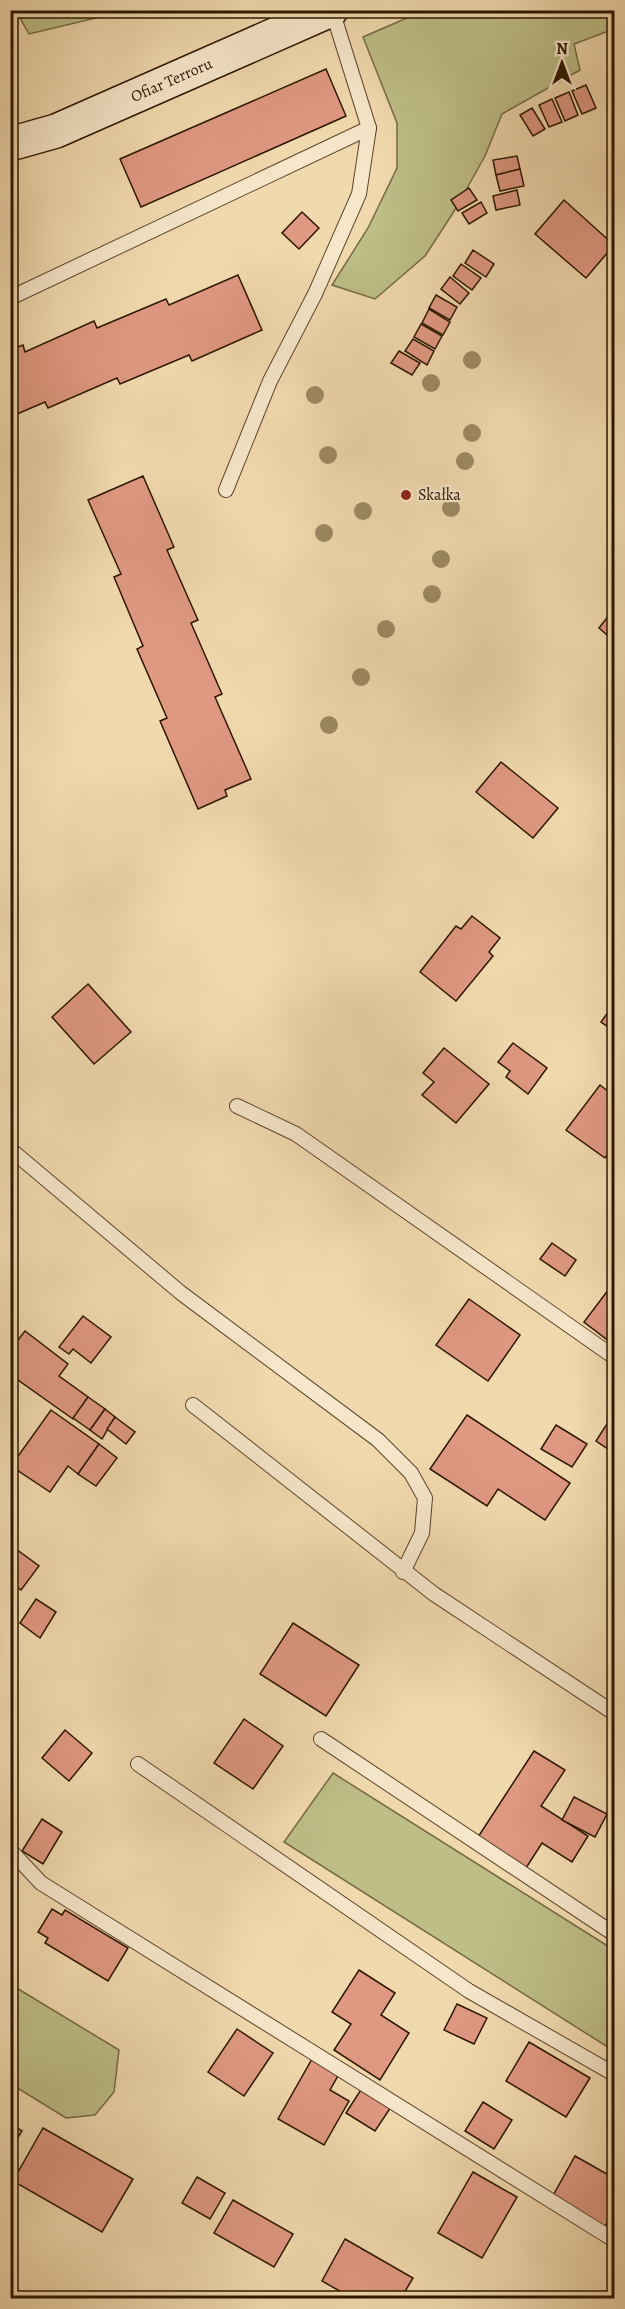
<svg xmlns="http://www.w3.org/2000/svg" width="625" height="2309" font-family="Alegreya,serif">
<rect width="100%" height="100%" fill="#f1d9ae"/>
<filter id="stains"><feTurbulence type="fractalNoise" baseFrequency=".00333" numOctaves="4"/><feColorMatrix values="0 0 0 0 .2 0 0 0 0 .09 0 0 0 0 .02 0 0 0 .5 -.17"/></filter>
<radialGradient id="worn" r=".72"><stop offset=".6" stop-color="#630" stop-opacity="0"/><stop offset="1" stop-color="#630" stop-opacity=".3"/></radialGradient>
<g fill="#bebe87" stroke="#756a44" stroke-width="1.5">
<polygon points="16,11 125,11 29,34"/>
<polygon points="423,11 614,11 614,29 574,44 580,70 502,114 485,156 453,213 425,256 375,299 332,285 368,228 397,168 397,123 363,37"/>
<polygon points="333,1773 614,1950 614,2051 284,1842"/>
<polygon points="10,1984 119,2050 114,2092 95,2115 66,2118 11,2084"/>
</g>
<g fill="#df9882" stroke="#2c1600" stroke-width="1.5">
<polygon points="326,69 346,116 141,207 120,159"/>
<polygon points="586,85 596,108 582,114 572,91"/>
<polygon points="569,92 578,115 565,121 555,98"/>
<polygon points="552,99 562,122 549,127 539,105"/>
<polygon points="532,108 545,129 533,136 520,115"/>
<polygon points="517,156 520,169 496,175 493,160"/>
<polygon points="520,169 524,186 500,191 496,175"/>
<polygon points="469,188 477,200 458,211 451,200"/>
<polygon points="517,190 520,205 496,210 493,196"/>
<polygon points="564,200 614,245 586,278 535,234"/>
<polygon points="481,202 487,213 469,224 462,213"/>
<polygon points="302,212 319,228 299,249 282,233"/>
<polygon points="473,250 494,264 486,277 465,263"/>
<polygon points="461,264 481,278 472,290 453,276"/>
<polygon points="238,275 262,330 192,361 189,355 120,384 117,378 48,408 45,402 10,417 10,350 23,345 25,352 94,321 97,328 166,299 169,305"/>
<polygon points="450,277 469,293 460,304 441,289"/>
<polygon points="436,295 457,307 450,320 429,308"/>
<polygon points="429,309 450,322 443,335 422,323"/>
<polygon points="421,324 442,336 435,349 414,337"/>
<polygon points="413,339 434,351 427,365 405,351"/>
<polygon points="399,351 420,363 412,375 391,363"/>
<polygon points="143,476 174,547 167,550 198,620 191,623 222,694 215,697 251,779 225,790 227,796 198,809 160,721 167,718 137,649 143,646 114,577 121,574 88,500"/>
<polygon points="614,609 614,641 599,628"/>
<polygon points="501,762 558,808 533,838 476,792"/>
<polygon points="472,916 500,938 489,952 493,956 456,1001 420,972 456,926 461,929"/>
<polygon points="88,984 131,1032 94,1064 52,1017"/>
<polygon points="614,1004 614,1031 601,1022"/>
<polygon points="513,1043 547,1068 528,1094 506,1077 510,1071 498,1062"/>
<polygon points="444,1048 489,1084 456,1123 422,1095 434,1082 423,1073"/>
<polygon points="600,1085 614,1096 614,1145 605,1158 566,1130"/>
<polygon points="552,1243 576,1260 565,1276 540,1259"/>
<polygon points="612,1285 614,1287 614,1345 584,1322"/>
<polygon points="469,1299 520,1335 488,1381 436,1345"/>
<polygon points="83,1316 111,1337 91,1363 73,1349 69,1354 59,1347"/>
<polygon points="25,1331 68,1364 59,1376 88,1397 73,1419 11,1375 18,1364 10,1359 10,1350"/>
<polygon points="88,1397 105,1409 90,1430 73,1418"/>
<polygon points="105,1409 115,1417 102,1439 90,1430"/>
<polygon points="51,1410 99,1444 78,1474 68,1466 50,1492 11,1466"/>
<polygon points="614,1413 614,1453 596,1441"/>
<polygon points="467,1415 570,1483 545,1520 498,1489 487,1506 430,1469"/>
<polygon points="115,1417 135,1432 126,1444 107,1429"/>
<polygon points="556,1425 587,1444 572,1467 541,1449"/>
<polygon points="99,1444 117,1458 96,1486 78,1474"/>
<polygon points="16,1549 39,1566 21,1590 10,1582 10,1557"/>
<polygon points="36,1599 56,1612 40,1638 20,1623"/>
<polygon points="293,1623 359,1665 326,1716 260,1674"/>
<polygon points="244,1719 283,1746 253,1789 214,1763"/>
<polygon points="65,1730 92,1753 69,1781 42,1758"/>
<polygon points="534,1751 565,1770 541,1806 588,1836 572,1862 542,1843 526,1868 478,1837"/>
<polygon points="574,1797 607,1814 595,1837 562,1820"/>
<polygon points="42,1819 62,1832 43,1864 22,1851"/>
<polygon points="52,1909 62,1915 65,1910 128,1948 108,1981 45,1943 48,1938 38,1932"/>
<polygon points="359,1970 395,1993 381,2015 409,2033 380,2080 334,2050 351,2024 332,2012"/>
<polygon points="457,2004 487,2018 474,2044 444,2030"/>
<polygon points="237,2029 273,2053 244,2096 208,2072"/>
<polygon points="529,2042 590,2078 566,2117 506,2081"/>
<polygon points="312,2059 339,2074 330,2090 349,2101 324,2145 278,2119"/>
<polygon points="362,2088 391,2107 375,2131 346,2113"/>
<polygon points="483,2102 512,2120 494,2149 465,2131"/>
<polygon points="10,2123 22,2131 10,2150"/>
<polygon points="43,2128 133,2179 102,2232 13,2181"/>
<polygon points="575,2156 614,2178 614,2210 603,2230 550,2201"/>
<polygon points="473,2172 517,2197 482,2258 438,2233"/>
<polygon points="197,2177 225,2193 210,2219 182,2203"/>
<polygon points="233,2200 293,2234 274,2267 214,2233"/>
<polygon points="345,2239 413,2278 401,2298 352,2298 322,2281"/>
</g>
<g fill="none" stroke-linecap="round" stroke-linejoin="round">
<g stroke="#5d472c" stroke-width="16">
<g id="lane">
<polyline points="10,298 369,128"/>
<polyline points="226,490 270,381 315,294 359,194 369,128 332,10"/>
<polyline points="237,1106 296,1134 614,1357"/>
<polyline points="10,1149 181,1293 378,1440 411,1473 425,1498 422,1533 403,1572"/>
<polyline points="193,1405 434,1594 614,1713"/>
<polyline points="321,1739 614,1934"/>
<polyline points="138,1764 469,1991 614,2074"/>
<polyline points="10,1850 41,1883 614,2240"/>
</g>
</g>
<g stroke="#2c1600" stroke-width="36">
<g id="secondary">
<path id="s1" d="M10,144L56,131L331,10"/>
</g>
</g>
<use href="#lane" stroke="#f6e6ca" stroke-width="14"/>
<use href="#secondary" stroke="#f6e6ca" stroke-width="33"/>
</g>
<g fill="#9d8964">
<circle cx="472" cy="360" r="9"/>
<circle cx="431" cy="383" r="9"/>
<circle cx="315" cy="395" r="9"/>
<circle cx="472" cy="433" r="9"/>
<circle cx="328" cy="455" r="9"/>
<circle cx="465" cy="461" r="9"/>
<circle cx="451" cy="508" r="9"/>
<circle cx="363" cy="511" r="9"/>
<circle cx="324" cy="533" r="9"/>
<circle cx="441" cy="559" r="9"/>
<circle cx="432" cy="594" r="9"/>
<circle cx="386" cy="629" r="9"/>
<circle cx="361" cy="677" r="9"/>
<circle cx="329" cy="725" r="9"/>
</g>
<circle fill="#8f2418" stroke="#f6e6ca" stroke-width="2" cx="406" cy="495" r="6"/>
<g text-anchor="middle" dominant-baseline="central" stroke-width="4.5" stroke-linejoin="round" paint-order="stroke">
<g font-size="16" fill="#2c1600" stroke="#f6e6ca">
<text stroke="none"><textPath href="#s1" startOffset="174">Ofiar Terroru</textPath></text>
</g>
<g font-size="16" fill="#2c1600" stroke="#f6e6ca" text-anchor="start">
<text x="418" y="495">Skałka</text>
</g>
</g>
<rect width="625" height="2309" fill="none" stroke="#f1d9ae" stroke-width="36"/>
<rect x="12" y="12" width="601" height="2285" fill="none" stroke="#2c1600" stroke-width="3"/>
<rect x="18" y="18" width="589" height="2273" fill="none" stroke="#2c1600" stroke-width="1.5"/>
<g transform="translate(562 63)" stroke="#f6e6ca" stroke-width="4.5" paint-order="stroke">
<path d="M0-4.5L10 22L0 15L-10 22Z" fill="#2c1600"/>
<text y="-9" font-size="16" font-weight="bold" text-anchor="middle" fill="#2c1600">N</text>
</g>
<rect width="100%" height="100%" filter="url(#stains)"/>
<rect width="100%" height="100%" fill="url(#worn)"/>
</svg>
